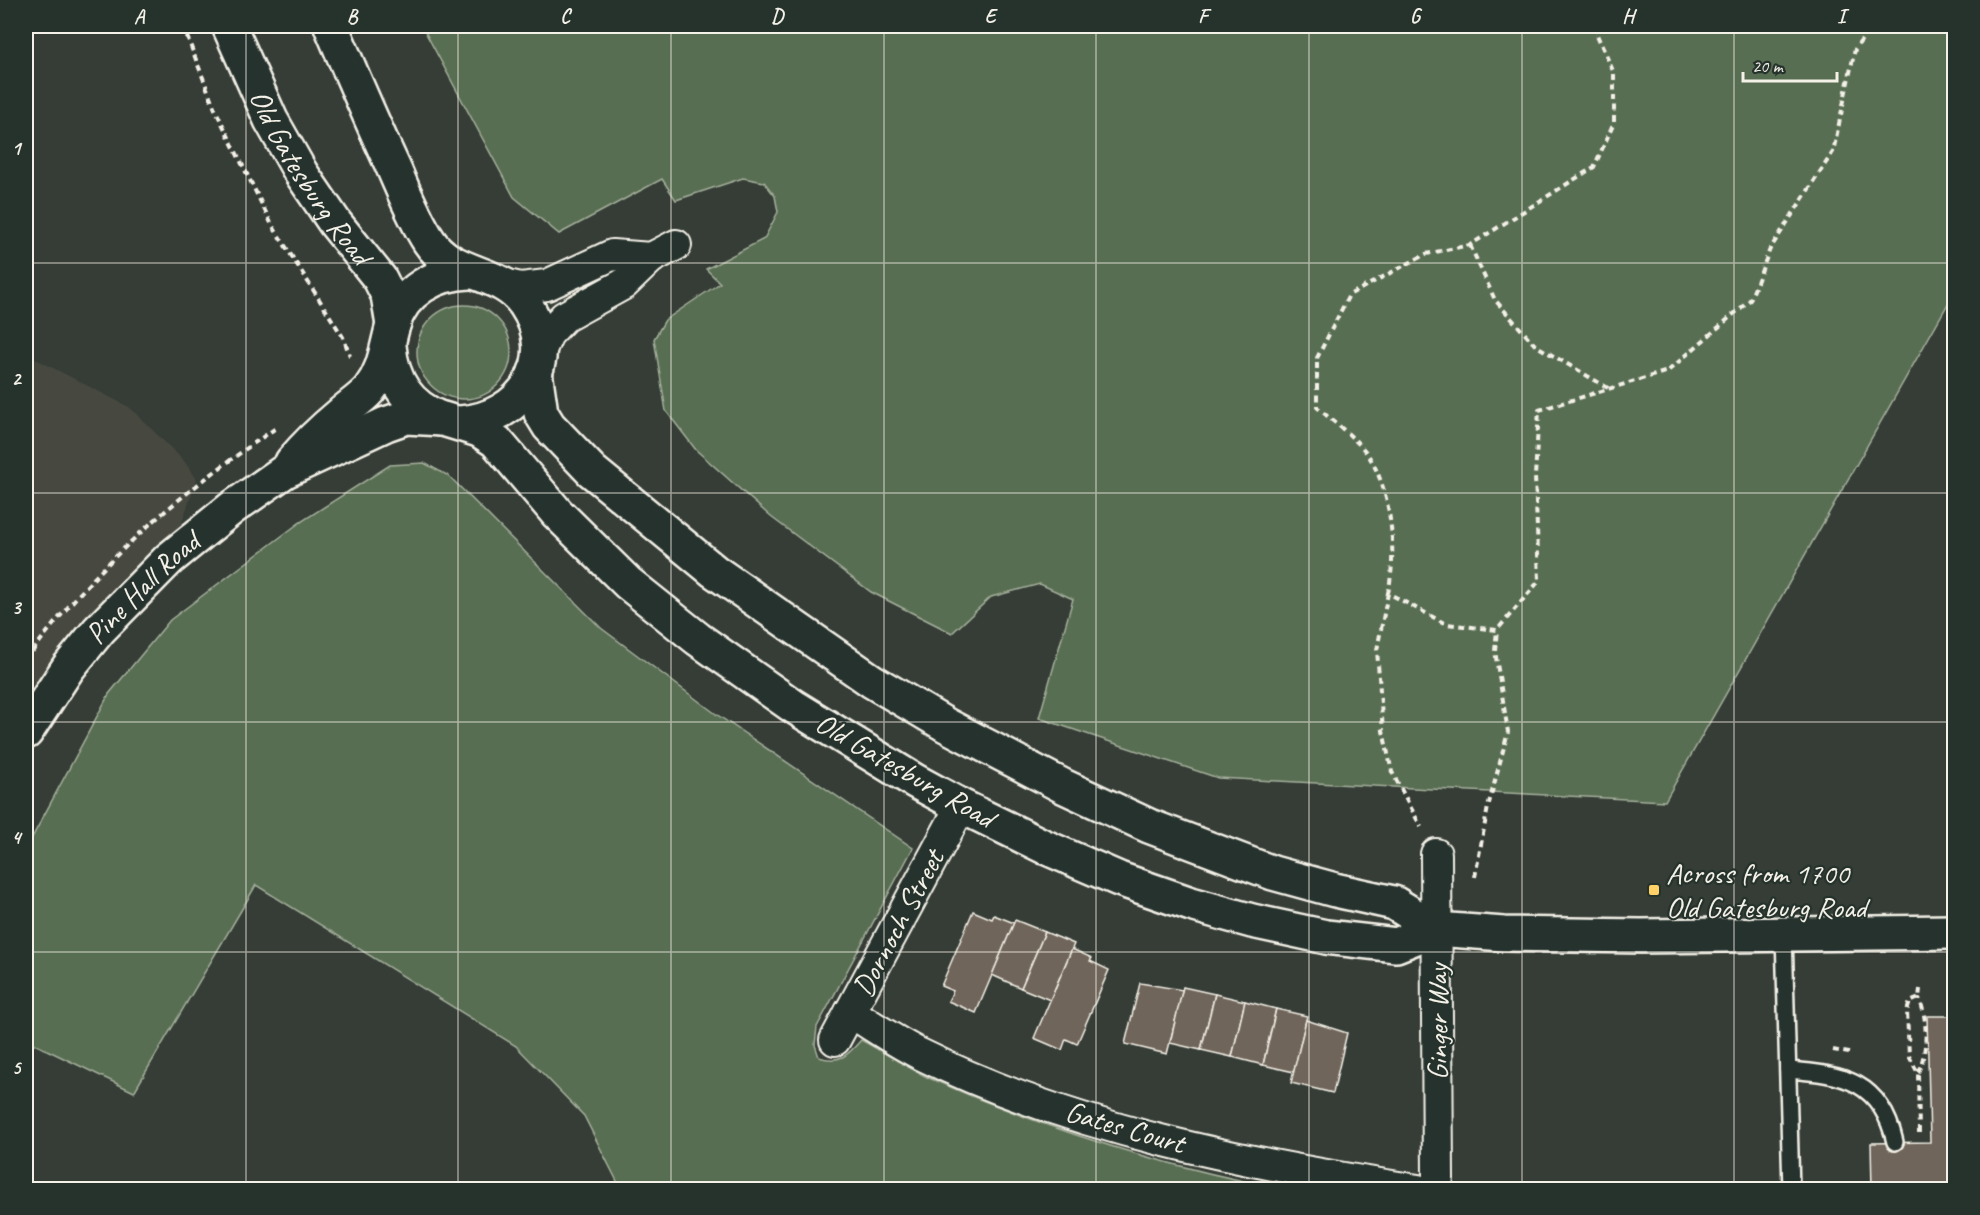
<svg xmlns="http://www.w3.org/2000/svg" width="1980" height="1215" font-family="Caveat,sans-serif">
<rect width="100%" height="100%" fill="#353d36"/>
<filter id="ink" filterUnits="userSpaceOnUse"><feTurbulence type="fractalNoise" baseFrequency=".0167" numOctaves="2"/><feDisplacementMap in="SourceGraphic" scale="12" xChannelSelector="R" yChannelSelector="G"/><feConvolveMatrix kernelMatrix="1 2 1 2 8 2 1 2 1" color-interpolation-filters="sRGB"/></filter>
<g filter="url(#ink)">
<polygon fill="#474941" points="26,354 129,407 184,461 197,479 169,559 26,732"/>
<g fill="#586e52" stroke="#a6b09d" stroke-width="1.5">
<polygon points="422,26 1954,26 1954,293 1665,801 1218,778 1039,718 1073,599 1040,584 991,597 952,633 871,592 771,517 696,450 666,411 654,339 665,320 720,283 706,269 764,239 778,212 775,196 764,182 743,178 676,200 662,179 559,234 514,197"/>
<circle cx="464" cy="352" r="47"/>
<path d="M424,463L449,476L601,628L716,714L913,848L817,1027L815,1045L819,1057C840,1064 848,1055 861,1040C884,1052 906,1067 929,1078C1043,1128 1161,1166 1283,1189H621L584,1116L516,1046L256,885L134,1092L26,1040V849L109,694L170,620L299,523L390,465Z"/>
</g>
<g fill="#70655a" stroke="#f4f1e8" stroke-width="1.5">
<polygon points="973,911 992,919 994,915 1014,923 976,1013 948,1001 953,991 941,986"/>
<polygon points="1015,920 1045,932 1021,988 992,975"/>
<polygon points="1045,932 1074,944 1050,1000 1021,988"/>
<polygon points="1072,949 1092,958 1090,961 1109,970 1077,1044 1066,1039 1062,1050 1034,1038"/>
<polygon points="1140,983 1183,990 1167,1054 1125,1044"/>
<polygon points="1183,987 1215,994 1201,1050 1170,1043"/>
<polygon points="1215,994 1245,1001 1232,1057 1201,1050"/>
<polygon points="1245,1001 1276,1009 1263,1065 1232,1057"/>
<polygon points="1276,1009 1307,1016 1294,1072 1263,1065"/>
<polygon points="1927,1016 1954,1016 1954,1190 1872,1190 1871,1143 1930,1142"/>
<polygon points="1306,1020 1347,1033 1333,1093 1291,1083"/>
</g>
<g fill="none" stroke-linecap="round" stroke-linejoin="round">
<g stroke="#f4f1e8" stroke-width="20">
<g id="lane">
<polyline points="1784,933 1791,1190"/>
<path d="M1788,1070C1844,1074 1881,1081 1895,1142"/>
</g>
</g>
<g stroke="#f4f1e8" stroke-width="34">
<g id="street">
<polyline points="504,284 521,288 547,285 612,255 651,258"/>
<polyline points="539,354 548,334 564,317 624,284 651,258 676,245"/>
<polyline points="1436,854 1438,1178 1436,1190"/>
<path d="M850,1012C873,1026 896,1042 920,1054C1074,1130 1249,1164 1418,1190"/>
<polyline points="835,1040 961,806"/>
</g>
</g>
<g stroke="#f4f1e8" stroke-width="38">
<g id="secondary">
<path id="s1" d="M229,26L271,120L301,173L335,223L380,279L388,295L393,325"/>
<path d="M331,26C351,73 371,120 393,167C404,192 414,218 429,241C452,277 501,269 525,304C563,360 522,419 460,423"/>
<path d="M389,346C392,381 408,406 441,419"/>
<polyline points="535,372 541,413 549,426 592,471 714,571 872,681 946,725 1063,786 1149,826 1273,873 1335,890 1394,903 1436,929"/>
<path d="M292,462C307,444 323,429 341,414C350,406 361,399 369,390C385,370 386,349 393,325C403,290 436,273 470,272"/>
<path id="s2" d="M26,732L68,668L99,630L169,559L232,508L285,471L386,424L406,417L443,419L479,430L496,441L557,513L628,583L698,639L793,706L915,781L961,806L1045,847L1119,879L1191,904L1252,921L1326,937L1396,945L1436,929L1504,934L1641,936L1954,932"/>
</g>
</g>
<g stroke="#f4f1e8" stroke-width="4" stroke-dasharray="6 4.5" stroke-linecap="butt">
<polyline points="183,26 215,109 272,225 343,337 350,356"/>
<path d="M1593,26L1614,73V123L1594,167L1470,245L1426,254L1349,295L1317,358V407C1332,421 1360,441 1370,458C1392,495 1397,552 1388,593L1446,624L1497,630L1539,581L1535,476L1539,410L1668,371L1750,300L1770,249L1833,152L1855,49L1872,26"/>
<polyline points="1470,245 1495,300 1535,345 1608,388"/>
<polyline points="1388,593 1377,650 1383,731 1392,772 1421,827"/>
<path d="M26,660C97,563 176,496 276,428"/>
<polyline points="1475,877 1488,807 1508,732 1495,651 1497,630"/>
<polyline points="1833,1050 1849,1053"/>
<path d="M1918,1072C1928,1052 1928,1019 1919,998"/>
<polyline points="1919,1133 1918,1073 1909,1056 1907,1011 1910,1002 1919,998 1920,989"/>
</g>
<use href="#lane" stroke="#26332d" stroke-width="15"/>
<use href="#street" stroke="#26332d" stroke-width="30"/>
<use href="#secondary" stroke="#26332d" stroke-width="33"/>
</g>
</g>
<path fill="none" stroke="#f4f1e8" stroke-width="1.5" stroke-opacity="0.55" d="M246,26V1190M458,26V1190M671,26V1190M884,26V1190M1096,26V1190M1309,26V1190M1522,26V1190M1734,26V1190M26,263H1954M26,493H1954M26,722H1954M26,952H1954"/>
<rect fill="#ffd166" stroke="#26332d" stroke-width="2" x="1648" y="884" width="12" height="12" rx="3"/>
<g text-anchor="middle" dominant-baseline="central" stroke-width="4.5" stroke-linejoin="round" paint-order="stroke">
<g font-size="30" fill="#f4f1e8" stroke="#26332d">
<text stroke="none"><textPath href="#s1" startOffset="172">Old Gatesburg Road</textPath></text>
<text stroke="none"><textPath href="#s2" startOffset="186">Pine Hall Road</textPath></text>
<text transform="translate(905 770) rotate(30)">Old Gatesburg Road</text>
<text transform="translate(898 923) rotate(-62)">Dornoch Street</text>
<text transform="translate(1437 1022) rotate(-90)">Ginger Way</text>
<text transform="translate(1125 1127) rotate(16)">Gates Court</text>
</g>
<g font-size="30" fill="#f4f1e8" stroke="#26332d" text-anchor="start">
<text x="1666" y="873">Across from 1700<tspan x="1666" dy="34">Old Gatesburg Road</tspan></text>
</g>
</g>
<rect width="1980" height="1215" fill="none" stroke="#26332d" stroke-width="66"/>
<path d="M1743 72v9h94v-9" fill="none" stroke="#f4f1e8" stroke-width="3"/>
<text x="1752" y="72" font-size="18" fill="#f4f1e8" stroke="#26332d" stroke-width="4.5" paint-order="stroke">20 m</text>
<rect x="33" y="33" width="1914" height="1149" fill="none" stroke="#f4f1e8" stroke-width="2"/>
<g font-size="20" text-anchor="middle" font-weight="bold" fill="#f4f1e8">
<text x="139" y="23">A</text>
<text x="352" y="23">B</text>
<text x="565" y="23">C</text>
<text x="777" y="23">D</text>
<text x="990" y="23">E</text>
<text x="1203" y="23">F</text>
<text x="1415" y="23">G</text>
<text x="1628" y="23">H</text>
<text x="1841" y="23">I</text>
<text x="16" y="155">1</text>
<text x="16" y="385">2</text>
<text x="16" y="614">3</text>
<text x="16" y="844">4</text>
<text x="16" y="1074">5</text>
</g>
</svg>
